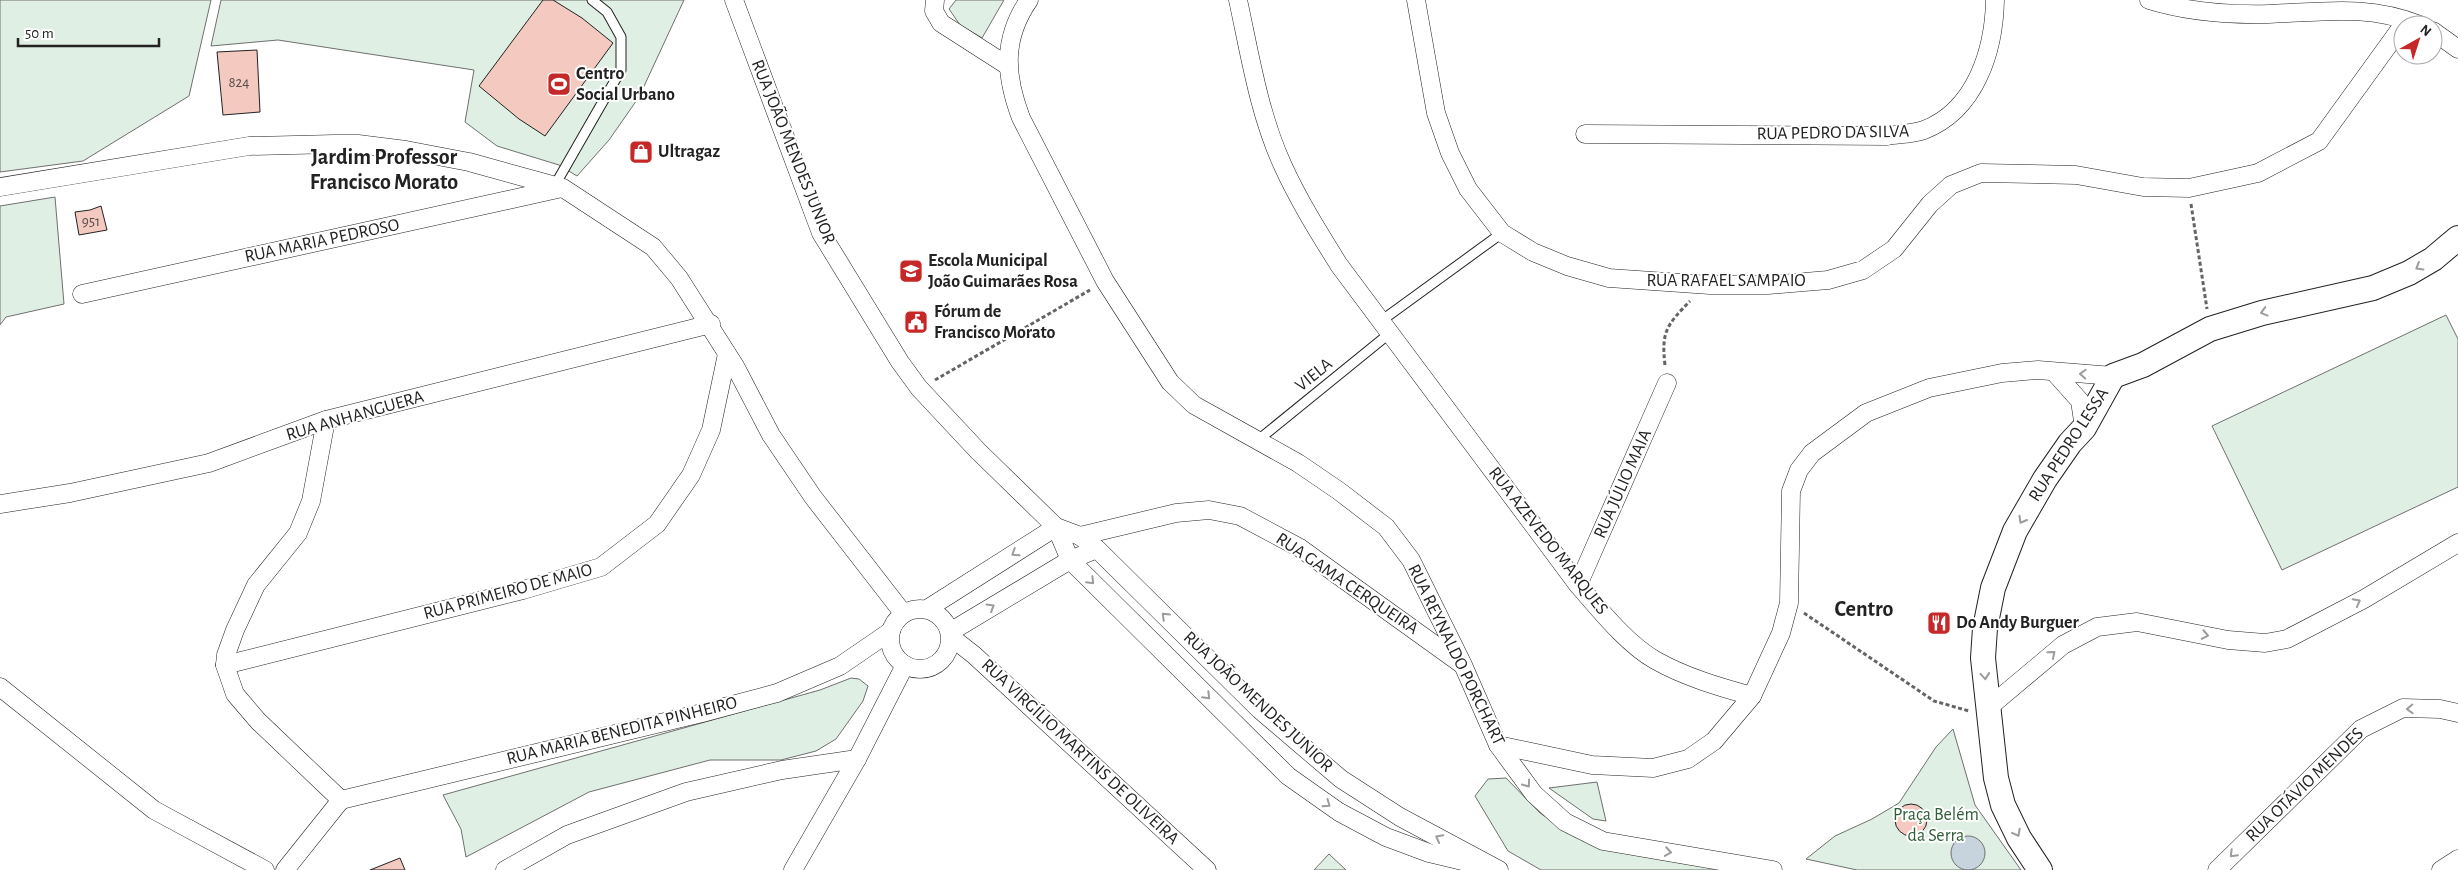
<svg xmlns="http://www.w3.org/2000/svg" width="2458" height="870" font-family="'Alegreya Sans',sans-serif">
<rect width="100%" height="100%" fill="#fff"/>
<g fill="#e0efe3" stroke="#6f6f6f">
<polygon points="0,0 211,0 189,96 83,161 0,172"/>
<polygon points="221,0 684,0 639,97 609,140 577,176 559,165 497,146 465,122 474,70 278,40 211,46"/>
<polygon points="956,0 1004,0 982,38 960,25 949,9"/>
<polygon points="55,197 64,304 6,317 0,325 0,206"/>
<polygon points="2446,315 2458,339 2458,487 2282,570 2212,426"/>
<polygon points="851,678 859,679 868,686 863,701 836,739 816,751 781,760 710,760 589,792 466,857 461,829 443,795 820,690"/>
<polygon points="1953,729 1975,805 2021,870 1857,870 1806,859 1835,836 1872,819 1899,803 1936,747"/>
<polygon points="1506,778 1540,813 1575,837 1729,870 1541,870 1508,851 1475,796 1488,779"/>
<polygon points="1597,782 1606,821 1593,819 1549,788"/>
<polygon points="1329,854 1346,870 1314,870"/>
</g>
<circle fill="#c7d3dd" stroke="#6f6f6f" cx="1968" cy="853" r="17"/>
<g fill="#f3c9c0" stroke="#222">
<polygon points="543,0 553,0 582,18 613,43 545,136 519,119 479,86"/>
<polygon points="257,50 260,112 223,115 217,52"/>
<polygon points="101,206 107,230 79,235 75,212 90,210"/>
<circle cx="1911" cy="820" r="16"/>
<polygon points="400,858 405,870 370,870"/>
</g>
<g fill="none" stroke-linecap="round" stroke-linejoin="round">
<g stroke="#222" stroke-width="11">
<g id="lane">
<polyline points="555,185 621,70 621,37 607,12 592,0"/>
<polyline points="1381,321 1502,233"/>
<polyline points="1257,441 1390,333"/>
</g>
</g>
<g stroke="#222" stroke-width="19">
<g id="street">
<polyline points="734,0 821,233 900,362 919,388 978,451 1056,527 1080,536 1097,549 1260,710 1341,779 1400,817 1499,870"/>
<polyline points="935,0 934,11 941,23 1008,66"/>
<path d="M1029,0C1002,39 1005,76 1021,118L1105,281L1170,382L1194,405L1298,463L1339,491L1386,527L1411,560L1463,665L1498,745L1534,794L1565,822L1603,841L1773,870"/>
<path d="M1238,0C1250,55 1259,114 1283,166C1299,201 1319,233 1339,265L1578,585C1600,610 1627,644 1655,660C1685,677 1719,687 1752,696"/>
<polyline points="1416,0 1436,113 1450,153 1468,189 1502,233 1533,252 1567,266 1609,278 1710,285 1768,285 1828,280 1863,270 1894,249 1930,204 1951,185 1981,173 2076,175 2143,187 2189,188 2258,173 2319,141 2403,25"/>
<path d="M2149,0C2187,12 2229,15 2269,14C2323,12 2368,4 2420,25"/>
<polyline points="2433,31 2458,49"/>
<path d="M1585,134L1887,136C1899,134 1913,134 1924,130C1976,110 1994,50 1995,0"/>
<polyline points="0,187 249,146 334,144 358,144 406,150 469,162 563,188 653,247 679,278 735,366 771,435 813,497 903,613"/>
<polyline points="82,294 562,188"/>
<polyline points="2054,372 2080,401 2084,428"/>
<polyline points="326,420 311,501 298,533 256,585 235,630 226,655 225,665 235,694 258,721 341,800"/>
<polyline points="0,504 70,493 209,463 326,420 711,324"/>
<polyline points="1056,527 1070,560 1288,776 1339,812 1386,837 1429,853 1475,864"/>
<polyline points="1080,536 1176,513 1209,510 1240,516 1300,548 1460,663"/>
<polyline points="1578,585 1667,383"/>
<circle cx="920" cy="639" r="30"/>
<polyline points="927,609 1056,527"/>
<polyline points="950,632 1070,560 1097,549"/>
<polyline points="951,637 974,655 1207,870"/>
<polyline points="225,665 523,590 601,567 657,524 691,475 711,430 727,354"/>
<polyline points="0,687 154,810 265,870"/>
<polyline points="1988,708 2063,645 2097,627 2137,622 2228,640 2265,643 2287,639 2364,599 2458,543"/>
<polyline points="1498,745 1592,765 1653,768 1688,759 1714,741 1752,696 1781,633 1789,603 1791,491 1799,470 1812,453 1866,413 1929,388 2002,373 2038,370 2113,376"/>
<polyline points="341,800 702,713 777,693 840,666 891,631"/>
<polyline points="285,870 341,800"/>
<polyline points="505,870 567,835 686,792 782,770 857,759"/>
<polyline points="793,870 857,759 905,665"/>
<polyline points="2217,870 2361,729 2403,708 2440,709 2458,713"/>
<polyline points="2441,870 2458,859"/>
</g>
</g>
<g stroke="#222" stroke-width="26">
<polyline id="secondary" points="2040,870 2019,838 2003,805 1996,778 1983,658 1985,628 1993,588 2015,531 2045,479 2070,443 2084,428 2113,376 2143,365 2210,329 2262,313 2373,288 2409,273 2433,259 2458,238"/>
</g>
<g stroke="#646464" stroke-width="3" stroke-dasharray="4 2.5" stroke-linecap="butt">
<polyline points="2191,204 2207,309"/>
<path d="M1665,365C1661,331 1667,325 1690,301"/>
<polyline points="935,380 1090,290"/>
<polyline points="1804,613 1934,701 1969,711"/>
</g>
<use href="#lane" stroke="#fff" stroke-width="9"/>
<use href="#street" stroke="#fff" stroke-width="18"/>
<use href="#secondary" stroke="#fff" stroke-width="24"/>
</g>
<defs><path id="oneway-chevron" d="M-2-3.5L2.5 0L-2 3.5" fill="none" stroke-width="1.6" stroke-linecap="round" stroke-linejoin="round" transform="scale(1.25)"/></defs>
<g stroke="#9c9c9c">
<use href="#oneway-chevron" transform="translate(2419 267) rotate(149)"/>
<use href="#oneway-chevron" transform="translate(2264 312) rotate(165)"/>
<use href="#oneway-chevron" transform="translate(2083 374) rotate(-177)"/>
<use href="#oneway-chevron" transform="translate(2022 520) rotate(120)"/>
<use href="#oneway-chevron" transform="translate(1015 553) rotate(147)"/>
<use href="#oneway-chevron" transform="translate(1091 581) rotate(45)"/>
<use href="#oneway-chevron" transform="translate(2357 602) rotate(-28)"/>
<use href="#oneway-chevron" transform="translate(991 607) rotate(-31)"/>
<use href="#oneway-chevron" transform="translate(1165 616) rotate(-136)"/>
<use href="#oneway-chevron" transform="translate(2205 635) rotate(11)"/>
<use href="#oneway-chevron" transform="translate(2052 654) rotate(-40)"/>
<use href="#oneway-chevron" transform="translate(1985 676) rotate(85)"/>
<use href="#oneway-chevron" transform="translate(1207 696) rotate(45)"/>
<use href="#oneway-chevron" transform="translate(2410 709) rotate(178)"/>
<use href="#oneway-chevron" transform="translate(1527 784) rotate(54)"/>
<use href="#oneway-chevron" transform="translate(1327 804) rotate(35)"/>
<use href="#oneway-chevron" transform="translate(2017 833) rotate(62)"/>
<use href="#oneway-chevron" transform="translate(1439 838) rotate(-152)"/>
<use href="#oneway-chevron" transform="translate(1668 852) rotate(9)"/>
<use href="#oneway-chevron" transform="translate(2233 854) rotate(135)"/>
</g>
<defs>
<g id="stadium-square" transform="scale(1.25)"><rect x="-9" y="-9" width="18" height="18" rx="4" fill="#c62828" stroke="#fff"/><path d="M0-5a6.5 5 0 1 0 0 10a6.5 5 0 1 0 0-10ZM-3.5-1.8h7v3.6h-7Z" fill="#fff"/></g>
<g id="shop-square" transform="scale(1.25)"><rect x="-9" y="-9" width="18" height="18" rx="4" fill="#c62828" stroke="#fff"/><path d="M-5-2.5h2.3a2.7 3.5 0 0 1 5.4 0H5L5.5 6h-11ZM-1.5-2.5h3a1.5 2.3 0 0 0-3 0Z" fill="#fff"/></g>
<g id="school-square" transform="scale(1.25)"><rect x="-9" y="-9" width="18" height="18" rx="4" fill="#c62828" stroke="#fff"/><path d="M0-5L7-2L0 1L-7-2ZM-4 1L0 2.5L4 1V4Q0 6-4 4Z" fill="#fff"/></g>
<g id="civic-square" transform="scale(1.25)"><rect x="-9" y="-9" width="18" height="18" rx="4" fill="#c62828" stroke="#fff"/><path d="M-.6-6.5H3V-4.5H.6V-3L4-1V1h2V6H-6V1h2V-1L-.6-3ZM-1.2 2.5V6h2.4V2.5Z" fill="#fff"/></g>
<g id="restaurant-square" transform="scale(1.25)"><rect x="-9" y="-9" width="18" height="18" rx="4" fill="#c62828" stroke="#fff"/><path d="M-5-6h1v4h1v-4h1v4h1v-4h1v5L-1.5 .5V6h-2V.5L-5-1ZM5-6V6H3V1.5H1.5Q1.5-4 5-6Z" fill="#fff"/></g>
</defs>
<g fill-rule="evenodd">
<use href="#stadium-square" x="559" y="84"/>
<use href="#shop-square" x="641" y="152"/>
<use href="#school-square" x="911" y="271"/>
<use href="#civic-square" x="916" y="322"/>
<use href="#restaurant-square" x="1939" y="623"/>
</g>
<g text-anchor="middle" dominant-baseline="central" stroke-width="4" stroke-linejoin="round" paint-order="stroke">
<g font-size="15" fill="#564c4a">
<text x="239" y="82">824</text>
<text x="91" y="221">951</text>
</g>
<g font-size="18" font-weight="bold" fill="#222" stroke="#fff" text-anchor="start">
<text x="576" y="74">Centro<tspan x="576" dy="21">Social Urbano</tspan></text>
<text x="658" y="152">Ultragaz</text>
<text x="928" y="261">Escola Municipal<tspan x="928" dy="21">João Guimarães Rosa</tspan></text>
<text x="934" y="312">Fórum de<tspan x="934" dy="21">Francisco Morato</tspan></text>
<text x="1956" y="623">Do Andy Burguer</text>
</g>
<g font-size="18" fill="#222" stroke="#fff">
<text transform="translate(1833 133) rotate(-1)">RUA PEDRO DA SILVA</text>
<text transform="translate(793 152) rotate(68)">RUA JOÃO MENDES JUNIOR</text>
<text transform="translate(322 241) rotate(-12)">RUA MARIA PEDROSO</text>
<text x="1726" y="281">RUA RAFAEL SAMPAIO</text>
<text transform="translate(1314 375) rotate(-39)">VIELA</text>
<text transform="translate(355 416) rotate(-16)">RUA ANHANGUERA</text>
<text transform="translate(2069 445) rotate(-57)">RUA PEDRO LESSA</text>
<text transform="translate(1623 484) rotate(-66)">RUA JÚLIO MAIA</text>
<text transform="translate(1548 541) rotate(52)">RUA AZEVEDO MARQUES</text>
<text transform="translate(1347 584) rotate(34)">RUA GAMA CERQUEIRA</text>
<text transform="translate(508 592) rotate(-15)">RUA PRIMEIRO DE MAIO</text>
<text transform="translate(1456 655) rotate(64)">RUA REYNALDO PORCHART</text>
<text transform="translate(1258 702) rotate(43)">RUA JOÃO MENDES JUNIOR</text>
<text transform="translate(622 731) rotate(-14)">RUA MARIA BENEDITA PINHEIRO</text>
<text transform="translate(1080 752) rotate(43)">RUA VIRGÍLIO MARTINS DE OLIVEIRA</text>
<text transform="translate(2305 785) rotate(-44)">RUA OTÁVIO MENDES</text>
</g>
<g font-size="18" fill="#2f5e38" stroke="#fff">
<text x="1936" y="815">Praça Belém<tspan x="1936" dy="21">da Serra</tspan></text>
</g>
<g font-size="22" font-weight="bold" fill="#222" stroke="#fff">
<text x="384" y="157">Jardim Professor<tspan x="384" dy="25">Francisco Morato</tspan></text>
<text x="1864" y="609">Centro</text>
</g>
</g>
<g transform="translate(2418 40) rotate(39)"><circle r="24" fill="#ffffff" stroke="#a7a7a7"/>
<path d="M0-4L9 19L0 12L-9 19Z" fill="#c62828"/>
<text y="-8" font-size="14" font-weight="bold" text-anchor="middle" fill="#222222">N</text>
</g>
<path d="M18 38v8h141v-8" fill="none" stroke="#222222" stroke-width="2.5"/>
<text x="25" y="38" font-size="15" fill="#222222" stroke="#ffffff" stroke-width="4" paint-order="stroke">50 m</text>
</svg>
